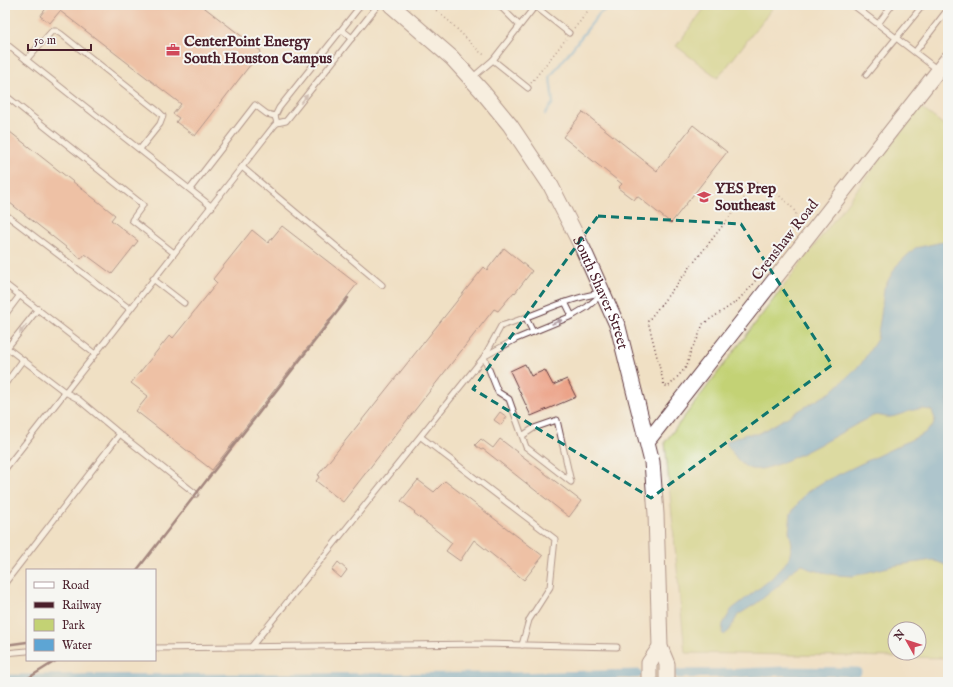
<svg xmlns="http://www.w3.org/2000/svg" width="953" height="687" font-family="'IM FELL English',serif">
<rect width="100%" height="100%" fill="#f6f6f2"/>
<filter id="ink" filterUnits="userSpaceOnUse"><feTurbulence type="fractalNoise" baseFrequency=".025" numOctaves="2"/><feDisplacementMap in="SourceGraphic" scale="8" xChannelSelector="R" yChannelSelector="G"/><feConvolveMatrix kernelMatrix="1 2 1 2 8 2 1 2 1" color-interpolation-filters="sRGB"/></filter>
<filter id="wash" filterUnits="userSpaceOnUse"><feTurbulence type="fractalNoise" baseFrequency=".012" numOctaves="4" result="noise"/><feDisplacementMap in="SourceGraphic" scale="16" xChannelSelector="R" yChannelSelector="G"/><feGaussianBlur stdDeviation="0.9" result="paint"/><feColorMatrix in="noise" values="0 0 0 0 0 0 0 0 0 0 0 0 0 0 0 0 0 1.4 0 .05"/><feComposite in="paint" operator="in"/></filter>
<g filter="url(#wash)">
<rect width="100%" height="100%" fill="#f0e0c4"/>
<g fill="#c3d274" stroke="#867850" fill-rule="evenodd">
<polygon points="707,5 775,5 718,78 676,46"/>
<path d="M920,107L948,128V658L685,653L665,442ZM895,629H919V653H895Z"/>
</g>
<g fill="#5da5d4" stroke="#546280">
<polygon points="612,5 643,5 636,12 619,11 611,6"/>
<path d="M947,241H948V566L933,560L892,566L853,576L835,575L809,569L802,564L789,573L784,581L757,603L738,615L729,631L724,635L722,633L723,624L732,609L771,579L789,559L792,544L789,531L791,513L807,492L823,482L923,434L933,426L935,419L932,411C917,405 906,414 891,417C885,418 879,414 873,416C848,427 774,475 751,469C740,466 732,452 726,443L727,441L746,434H758L831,392L861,364L877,339L881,315L884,288L896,266L915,248Z"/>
</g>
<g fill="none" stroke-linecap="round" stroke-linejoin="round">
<polyline stroke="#5da5d4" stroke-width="2.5" points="545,114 553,103 550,77 600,13 611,6"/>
<g stroke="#5da5d4" stroke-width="9">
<polyline points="679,674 739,673 782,671 857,672"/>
<polyline points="5,679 507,677 638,674"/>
</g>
</g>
<g id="blocks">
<g fill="#eb9b7f">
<polygon points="49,5 201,5 261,51 195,136 176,122 179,118 173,114 181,104 60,11 50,23 40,16"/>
<polygon points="583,112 657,171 693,125 727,152 671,223 637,196 634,200 618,188 622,184 563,137"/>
<polygon points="5,128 115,215 111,220 138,241 112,274 85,254 81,259 5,199"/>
<polygon points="282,226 357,284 212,470 136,411 148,396 131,383 170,335 173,338 217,283 213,279 252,230 268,243"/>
<polygon points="504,248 532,271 515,293 514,292 498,311 494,309 343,502 316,481 320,476 318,475 484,267 487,270"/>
<polygon points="525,364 531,376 545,370 553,385 567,379 576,397 531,416 510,371"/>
<polygon points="500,412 507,417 501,425 494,420"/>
<polygon points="481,439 493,448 500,439 581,501 569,517 483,449 481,450 475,445"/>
<polygon points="418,480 434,492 445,481 543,556 524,580 474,540 460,561 446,551 452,543 414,513 415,512 401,501"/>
<polygon points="338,562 347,570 341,578 332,570"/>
</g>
</g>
</g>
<g filter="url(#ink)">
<use href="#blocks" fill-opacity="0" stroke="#633c42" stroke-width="1"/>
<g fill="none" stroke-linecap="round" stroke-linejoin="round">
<g stroke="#633c42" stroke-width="7">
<g id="lane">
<polyline points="499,5 519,25"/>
<polyline points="853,5 938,70"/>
<polyline points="535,6 569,33"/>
<polyline points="878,24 892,5"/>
<polyline points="342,30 352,38"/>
<polyline points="5,43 212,207"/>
<polyline points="915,52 948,9"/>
<polyline points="26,60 52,31 56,31 61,34 159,112 163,116 160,124 140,149"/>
<polyline points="493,60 528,88"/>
<polyline points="866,75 923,5"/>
<polyline points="472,78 493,60 536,5"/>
<polyline points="5,95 143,205 132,220 174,253"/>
<polyline points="277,123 275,116 279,108 361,5"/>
<polyline points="242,167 382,285"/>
<polyline points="190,189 255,105 267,114 275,116"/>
<polyline points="5,214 130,309"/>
<polyline points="153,279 184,303"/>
<polyline points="5,284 95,354"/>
<polyline points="565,302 572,316"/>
<polyline points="5,315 20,295"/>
<polyline points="526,318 533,332"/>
<polyline points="6,347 23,360"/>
<polyline points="7,348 38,309"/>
<polyline points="485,356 516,339 572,316 587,307 601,295"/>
<polyline points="484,357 498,392 509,399 526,447 571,482 557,420 534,428 522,436"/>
<polyline points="5,384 23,360 65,392 78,399 120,434 5,583"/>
<polyline points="120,434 196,494"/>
<polyline points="421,437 555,539 550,587 529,620 522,645"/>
<polyline points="5,469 274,126 277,123 286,121 378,5"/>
<path d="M251,647L484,357L501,326C534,316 565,299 600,293"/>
<polyline points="155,648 484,644 617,647"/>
<polyline points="5,653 27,651"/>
</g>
</g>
<g stroke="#633c42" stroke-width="16">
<polyline id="secondary" points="647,442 948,58"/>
</g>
<g stroke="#633c42" stroke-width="17">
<g id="primary">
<path id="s1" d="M391,5L452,58L482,91L510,125L551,186L583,249L618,327L652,462L656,514L660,647L667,664V682"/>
<polyline points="649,682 649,663 660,647"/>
</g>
</g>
<g stroke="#633c42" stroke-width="1.5" stroke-dasharray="1 3" stroke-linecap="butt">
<polyline points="430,5 450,22 480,52 486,56"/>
<polyline points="574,28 579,23 592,5"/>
<polyline points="531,83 566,39"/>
<polygon points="756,183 767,185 791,206 796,213 795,222 791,232 785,242 768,260 752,286 736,302 703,324 697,340 691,350 687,366 674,381 668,387 664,385 648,321"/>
</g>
<use href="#lane" stroke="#fff" stroke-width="5"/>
<use href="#secondary" stroke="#fff" stroke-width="14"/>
<use href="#primary" stroke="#fff" stroke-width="15"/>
<g stroke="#4a1f2b" stroke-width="2.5">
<polyline points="137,570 348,298"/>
<polyline points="5,645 27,642"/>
<polyline points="22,682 57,660"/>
</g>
</g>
<defs><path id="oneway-solid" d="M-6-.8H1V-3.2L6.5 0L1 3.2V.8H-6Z"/></defs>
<g fill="#ae9aa0">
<use href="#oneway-solid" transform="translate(304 99) rotate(-52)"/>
<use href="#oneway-solid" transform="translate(557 322) rotate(-23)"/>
<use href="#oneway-solid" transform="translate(23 329) rotate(128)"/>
</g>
</g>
<path d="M0 0H953V687H0ZM598,216L741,224L832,365L651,498L473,389Z" fill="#f0e0c4" fill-opacity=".55" fill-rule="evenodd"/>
<path fill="none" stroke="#0f766e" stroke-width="3" stroke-dasharray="8 5" stroke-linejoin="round" d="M598,216L741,224L832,365L651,498L473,389Z"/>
<defs>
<g id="office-bare" transform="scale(1.08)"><path d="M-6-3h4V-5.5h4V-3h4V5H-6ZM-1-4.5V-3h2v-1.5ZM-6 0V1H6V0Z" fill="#d1495b" stroke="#f6f6f2" stroke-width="2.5" paint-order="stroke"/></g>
<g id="school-bare" transform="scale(1.08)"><path d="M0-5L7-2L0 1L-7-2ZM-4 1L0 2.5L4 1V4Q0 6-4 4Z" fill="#d1495b" stroke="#f6f6f2" stroke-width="2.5" paint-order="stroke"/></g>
</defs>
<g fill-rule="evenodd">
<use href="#office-bare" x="173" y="50"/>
<use href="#school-bare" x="704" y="197"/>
</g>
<g text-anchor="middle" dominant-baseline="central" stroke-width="4" stroke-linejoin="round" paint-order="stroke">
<g font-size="15" font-weight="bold" fill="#4a1f2b" stroke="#f6f6f2" text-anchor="start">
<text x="184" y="41">CenterPoint Energy<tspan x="184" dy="17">South Houston Campus</tspan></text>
<text x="715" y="188">YES Prep<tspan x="715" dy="17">Southeast</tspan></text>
</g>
<g font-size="15" fill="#4a1f2b" stroke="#f6f6f2">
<text transform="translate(785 240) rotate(-52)">Crenshaw Road</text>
<text stroke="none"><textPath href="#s1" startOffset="361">South Shaver Street</textPath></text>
</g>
</g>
<rect width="953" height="687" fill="none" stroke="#f6f6f2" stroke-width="20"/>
<rect x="26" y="569" width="130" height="92" fill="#f6f6f2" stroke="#b1a0a2"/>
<rect x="34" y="582" width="20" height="6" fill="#ffffff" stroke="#b1a0a2"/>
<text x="62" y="589" font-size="12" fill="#4a1f2b">Road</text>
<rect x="34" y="602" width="20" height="6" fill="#4a1f2b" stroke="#b1a0a2"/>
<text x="62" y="609" font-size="12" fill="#4a1f2b">Railway</text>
<rect x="34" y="619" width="20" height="12" fill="#c3d274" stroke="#b1a0a2"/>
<text x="62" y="629" font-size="12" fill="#4a1f2b">Park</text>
<rect x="34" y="639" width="20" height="12" fill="#5da5d4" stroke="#b1a0a2"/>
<text x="62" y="649" font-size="12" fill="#4a1f2b">Water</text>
<g transform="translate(907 641) rotate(309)"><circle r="19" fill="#f6f6f2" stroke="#b1a0a2"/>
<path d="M0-3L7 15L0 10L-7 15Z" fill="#d1495b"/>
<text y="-6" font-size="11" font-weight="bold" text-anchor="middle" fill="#4a1f2b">N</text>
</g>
<path d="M28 44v6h63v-6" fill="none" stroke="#4a1f2b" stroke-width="2"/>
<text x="34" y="44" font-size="12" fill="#4a1f2b" stroke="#f6f6f2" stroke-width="3" paint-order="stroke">50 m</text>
</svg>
